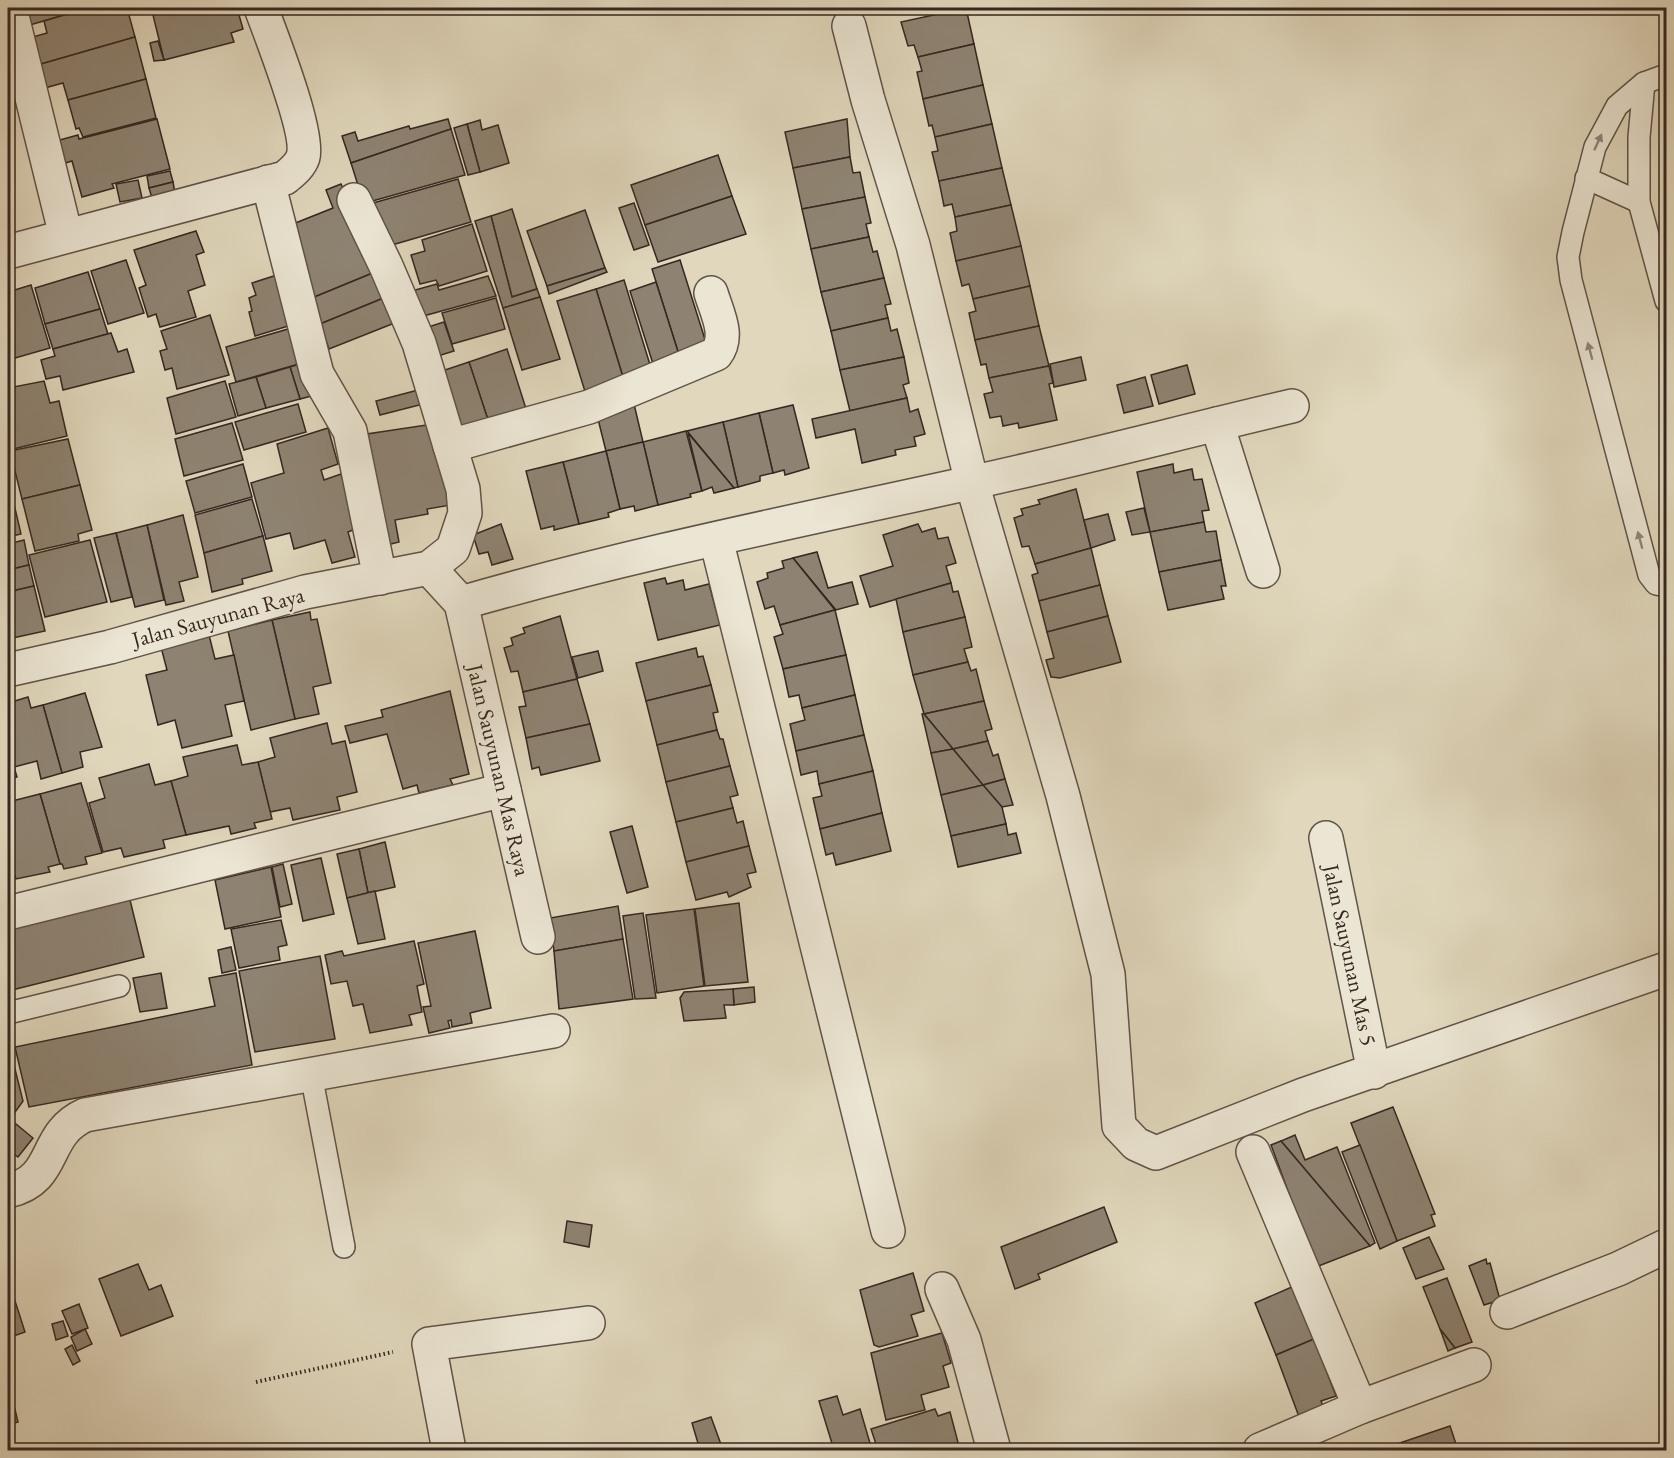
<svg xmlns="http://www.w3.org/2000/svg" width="1674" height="1458" font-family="'EB Garamond',serif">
<rect width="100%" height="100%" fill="#e0d7bc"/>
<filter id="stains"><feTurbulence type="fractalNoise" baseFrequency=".00333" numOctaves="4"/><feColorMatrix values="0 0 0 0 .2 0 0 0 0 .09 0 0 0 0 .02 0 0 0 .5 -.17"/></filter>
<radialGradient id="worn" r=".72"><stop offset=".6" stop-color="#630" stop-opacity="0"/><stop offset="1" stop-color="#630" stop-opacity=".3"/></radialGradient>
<g fill="#8e8372" stroke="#362721" stroke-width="1.5">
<polygon points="18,8 88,8 23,27"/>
<polygon points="88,8 127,8 135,37 34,66 26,39 47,33 44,21"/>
<polygon points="180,8 237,8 243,29 231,33 234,42 164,60 153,15"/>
<polygon points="966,8 974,44 918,57 914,45 908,46 901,22"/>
<polygon points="135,37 146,79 68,100 63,83 41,89 34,66"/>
<polygon points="158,41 164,60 154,61 150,43"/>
<polygon points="974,44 983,85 923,99 917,72 922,71 918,57"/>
<polygon points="146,79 156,118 83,137 79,128 76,129 68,100"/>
<polygon points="983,85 992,124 935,137 932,125 929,126 923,99"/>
<polygon points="157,119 170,169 112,184 114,188 82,197 72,161 62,164 56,141 78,135 79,139"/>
<polygon points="448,119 451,129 351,163 342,136 355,132 358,141 409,126 410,129"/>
<polygon points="847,119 850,157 793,168 785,132"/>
<polygon points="480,120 482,130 498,125 509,163 480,172 467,124"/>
<polygon points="467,124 480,172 468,175 454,128"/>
<polygon points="992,124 1002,168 939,181 932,152 938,151 935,137"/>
<polygon points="451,129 465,175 369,202 363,201 351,163"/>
<polygon points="718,155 732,196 645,225 631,185"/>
<polygon points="850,157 853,173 860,172 865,197 802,209 793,168"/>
<polygon points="1002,168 1011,205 955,217 952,204 944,206 939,181"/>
<polygon points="170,171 173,182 149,188 147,176"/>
<polygon points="458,179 471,222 385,247 373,203"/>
<polygon points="138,180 142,198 120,202 116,184"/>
<polygon points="173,182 175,193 152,198 149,188"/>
<polygon points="341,184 380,270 312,298 283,228 333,208 326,190"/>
<polygon points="732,196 746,234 658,262 645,225"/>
<polygon points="865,197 871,223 866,224 869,237 811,249 802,209"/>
<polygon points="634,203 649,245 634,250 619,208"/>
<polygon points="1011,205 1021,246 956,261 950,233 957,231 955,217"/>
<polygon points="512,209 537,289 512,297 491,216"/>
<polygon points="585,210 605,268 547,286 527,231"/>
<polygon points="491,216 512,297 537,289 540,297 503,308 475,221"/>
<polygon points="472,224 487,271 439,286 436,280 420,284 411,255 425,251 422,240"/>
<polygon points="196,231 204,252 196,255 205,285 188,291 196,317 160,327 156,314 148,317 139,288 146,285 134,250"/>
<polygon points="869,237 873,252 877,251 884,278 821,292 811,249"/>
<polygon points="1021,246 1030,286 973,299 969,284 962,286 956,261"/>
<polygon points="126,260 144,313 108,324 91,271"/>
<polygon points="680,260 708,349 680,358 652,269"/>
<polygon points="605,268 607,272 549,294 547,286"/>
<polygon points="380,270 391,295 320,324 312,298"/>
<polygon points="88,272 100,309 45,324 35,288"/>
<polygon points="283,273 295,324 255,336 249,312 252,311 249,298 256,295 252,283"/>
<polygon points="488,276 496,296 416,318 408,292 437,284 439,290"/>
<polygon points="884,278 891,304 885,305 888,318 831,331 821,292"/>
<polygon points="624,280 651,368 623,377 596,289"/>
<polygon points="656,282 680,358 654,367 630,291"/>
<polygon points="31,285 50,348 8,360 8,292"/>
<polygon points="1030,286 1039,326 975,340 969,313 976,311 973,299"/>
<polygon points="596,289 623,377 587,398 557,301"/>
<polygon points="391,295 402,320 329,349 320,324"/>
<polygon points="540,297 560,359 522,370 503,308"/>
<polygon points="496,298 505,329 452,344 442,313"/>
<polygon points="100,309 108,334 53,349 45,324"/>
<polygon points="210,315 229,375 177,389 172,368 165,370 160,351 167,349 161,331"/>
<polygon points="888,318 891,331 897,329 904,357 840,370 831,331"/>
<polygon points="444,322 454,351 431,358 422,329"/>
<polygon points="1039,326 1049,366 989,378 986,364 981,365 975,340"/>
<polygon points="295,327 306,362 236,382 226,347"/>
<polygon points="111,333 118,352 127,349 134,372 63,390 60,376 46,379 41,360 55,356 53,349"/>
<polygon points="507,349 529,418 491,429 469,362"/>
<polygon points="904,357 909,383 903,385 907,398 850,411 840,370"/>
<polygon points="1081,357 1086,380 1054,387 1050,364"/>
<polygon points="309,361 319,394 300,399 290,367"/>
<polygon points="469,362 491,429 455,441 433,374"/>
<polygon points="1187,365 1195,394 1159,404 1151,375"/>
<polygon points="1049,366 1053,383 1049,384 1057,420 1019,428 1018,423 1003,426 1001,416 990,418 984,394 993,392 989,378"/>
<polygon points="290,367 300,399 266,408 256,377"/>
<polygon points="256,377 266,408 238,416 229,384"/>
<polygon points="1145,377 1153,406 1124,413 1117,385"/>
<polygon points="44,381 50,403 59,401 67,436 9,450 8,388"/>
<polygon points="225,381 236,417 176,434 167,398"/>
<polygon points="426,388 431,402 380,415 376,401"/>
<polygon points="907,398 910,412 918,409 925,434 914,437 916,446 895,450 896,455 862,463 855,429 816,438 812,419"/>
<polygon points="298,404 306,432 244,450 235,422"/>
<polygon points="634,404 643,442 606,451 597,415"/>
<polygon points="793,405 809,468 785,475 784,470 773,473 759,413"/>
<polygon points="759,413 773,473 760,476 760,481 738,487 723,422"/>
<polygon points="723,422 738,487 734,488 687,431"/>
<polygon points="232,423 243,460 184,476 175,439"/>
<polygon points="433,424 451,505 427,509 428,514 395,520 399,542 383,546 367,434"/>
<polygon points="328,428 338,464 321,470 324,480 341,474 358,528 348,532 355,557 332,563 325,540 294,549 290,533 266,539 251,483 284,473 277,444"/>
<polygon points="686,431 702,491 690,494 691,497 658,505 643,442"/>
<polygon points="688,433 734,488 714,493 712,487 702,491"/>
<polygon points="68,439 80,485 22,499 10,451"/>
<polygon points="643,442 658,505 635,511 634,506 620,509 606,451"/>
<polygon points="606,451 620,509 608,513 609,517 579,524 563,462"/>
<polygon points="563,462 579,524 554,530 554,526 541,529 526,471"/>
<polygon points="243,464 252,497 195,513 186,481"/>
<polygon points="1173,464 1174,473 1192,469 1194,480 1202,479 1209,510 1202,511 1204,522 1150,532 1137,472"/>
<polygon points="8,478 21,534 8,537"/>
<polygon points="80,485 92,530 78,534 79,541 35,551 22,499"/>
<polygon points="1076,489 1091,548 1035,564 1029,546 1022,547 1014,518 1023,515 1021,509 1040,504 1038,500"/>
<polygon points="252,499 263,536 204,553 195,515"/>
<polygon points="1144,508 1150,532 1132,535 1126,512"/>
<polygon points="1108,514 1115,540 1091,548 1084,520"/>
<polygon points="183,515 198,577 179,582 184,601 166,605 147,525"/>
<polygon points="1204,522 1206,532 1216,531 1221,560 1159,572 1150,532"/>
<polygon points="501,524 513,559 492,565 488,552 479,554 473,535"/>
<polygon points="918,524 922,532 935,528 938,539 948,537 956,563 946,566 951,583 870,607 860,576 893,566 883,535"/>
<polygon points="147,525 164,600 135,607 116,533"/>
<polygon points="116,533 132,597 111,602 94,538"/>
<polygon points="263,536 272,571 242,579 243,584 212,592 204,553"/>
<polygon points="24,540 29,565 8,570 8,544"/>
<polygon points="90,540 107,602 45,617 29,555"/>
<polygon points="1091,548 1100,585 1039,601 1032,575 1038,573 1035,564"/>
<polygon points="817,552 828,588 852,582 858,604 836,610 793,558"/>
<polygon points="793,558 835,610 780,625 774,606 765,609 757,582 768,578 767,573 784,568 782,561"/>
<polygon points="1221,560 1226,586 1221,586 1224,599 1168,610 1159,572"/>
<polygon points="29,565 34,586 8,592 8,570"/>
<polygon points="665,578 667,584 683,580 685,590 709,584 720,625 658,640 644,583"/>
<polygon points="951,583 953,592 958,591 965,617 903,632 896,599"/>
<polygon points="1100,585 1108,616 1047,632 1039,601"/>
<polygon points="34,586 45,631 8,639 8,592"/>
<polygon points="835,610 846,655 783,669 774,637 783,634 780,625"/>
<polygon points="310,612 311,620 317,619 331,683 313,687 319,714 295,719 272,620"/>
<polygon points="560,616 577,679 523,692 518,671 511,672 504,648 513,645 511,638 525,633 523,628"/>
<polygon points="1108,616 1121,662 1060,678 1051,677 1046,660 1054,658 1047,632"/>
<polygon points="965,617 972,647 964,649 968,662 913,675 903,632"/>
<polygon points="272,620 295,719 251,730 228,631"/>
<polygon points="209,635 215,659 234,655 244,701 225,705 232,736 182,748 175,720 158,725 146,675 167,670 161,647"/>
<polygon points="696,648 698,657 703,656 711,685 646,701 636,663"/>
<polygon points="598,651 603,671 578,678 572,657"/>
<polygon points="846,655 855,695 802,708 799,695 789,697 783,669"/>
<polygon points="968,662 971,671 976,669 984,701 924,714 913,675"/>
<polygon points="577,679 590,724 526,738 519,707 526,706 523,692"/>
<polygon points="711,685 718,712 713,713 717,730 657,745 646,701"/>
<polygon points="450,691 469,774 450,779 453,785 419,793 417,785 403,789 387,734 350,743 345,726 383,717 381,710"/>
<polygon points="85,693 102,747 80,752 83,767 62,773 43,705"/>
<polygon points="855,695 864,735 796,751 790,724 805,720 802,708"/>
<polygon points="28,697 31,708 43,705 62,773 41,779 37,761 14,767 17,777 8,779 8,703"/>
<polygon points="984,701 992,729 985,731 988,741 953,749 924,714"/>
<polygon points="922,714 924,714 953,749 931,753"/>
<polygon points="327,723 332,744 345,741 357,792 337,797 340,810 293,820 290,808 270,812 258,762 275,757 270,738"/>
<polygon points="590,724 600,761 541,775 539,767 532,769 526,738"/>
<polygon points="717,730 720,739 723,739 730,766 666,782 657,745"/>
<polygon points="864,735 873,771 819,784 817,771 801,775 796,751"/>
<polygon points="988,741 993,756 998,754 1005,779 983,785 953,749"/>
<polygon points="237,745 242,765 258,762 272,819 254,823 256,828 231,834 229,826 186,835 171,781 188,776 183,757"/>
<polygon points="953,749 983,785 941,795 931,753"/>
<polygon points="149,764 155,785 171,781 186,835 163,840 165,848 124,857 121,848 103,852 89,803 105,798 99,778"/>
<polygon points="730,766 738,795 730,797 733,808 676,822 666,782"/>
<polygon points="873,771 882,813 820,829 813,798 822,796 819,784"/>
<polygon points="1005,779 1013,805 1002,807 983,785"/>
<polygon points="81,783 102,853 85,857 87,864 64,869 62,864 60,864 40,794"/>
<polygon points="983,785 1002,807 1006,824 951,836 941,795"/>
<polygon points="40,794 60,864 48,867 50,872 16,879 14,873 8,874 8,802"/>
<polygon points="733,808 737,823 743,821 749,846 686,862 676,822"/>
<polygon points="882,813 891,851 836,865 833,853 826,855 820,829"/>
<polygon points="1006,824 1008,835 1016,833 1021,853 958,867 951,836"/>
<polygon points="632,826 648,887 627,893 610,832"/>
<polygon points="385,842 395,887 368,893 359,849"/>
<polygon points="749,846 756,872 747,874 751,887 729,897 727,892 696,900 686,862"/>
<polygon points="359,849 368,893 347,898 337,854"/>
<polygon points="321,858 334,914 303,921 291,865"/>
<polygon points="283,864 292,904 280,907 272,867"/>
<polygon points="271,867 281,917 225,929 215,880"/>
<polygon points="375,891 385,939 358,944 347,898"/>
<polygon points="130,900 144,957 8,991 9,927"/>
<polygon points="739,903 748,982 705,986 695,909"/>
<polygon points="618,906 623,939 554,951 550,918"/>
<polygon points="694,909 704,986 657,993 646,915"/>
<polygon points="643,913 656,998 635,999 623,916"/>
<polygon points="281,920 287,945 278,947 280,960 239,968 231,929"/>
<polygon points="475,931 491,1008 470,1013 472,1023 452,1027 451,1020 448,1021 450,1028 429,1033 423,1007 431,1006 418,943"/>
<polygon points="623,939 633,999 559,1009 554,951"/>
<polygon points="414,941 424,984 417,986 422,1012 409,1015 412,1025 370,1033 363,1004 353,1006 347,981 331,984 325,955 342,951 344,956"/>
<polygon points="231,947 236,970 222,973 218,950"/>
<polygon points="320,956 335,1039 255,1052 239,971"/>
<polygon points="161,973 167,1008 140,1012 133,978"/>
<polygon points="236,973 252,1065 29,1107 15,1047 215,1006 209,978"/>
<polygon points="754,987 755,1002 734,1005 733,989"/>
<polygon points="733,989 734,1005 724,1005 726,1018 684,1021 680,998 684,992"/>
<polygon points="8,1041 23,1101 10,1119 33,1138 18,1157 8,1150"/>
<polygon points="1393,1107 1435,1214 1431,1215 1435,1226 1397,1241 1351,1123"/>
<polygon points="1295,1135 1305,1160 1337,1147 1375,1243 1370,1246 1281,1141"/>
<polygon points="1281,1141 1370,1246 1316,1267 1271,1145"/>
<polygon points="1360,1145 1397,1241 1380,1249 1342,1152"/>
<polygon points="1104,1207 1117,1242 1038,1274 1040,1279 1015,1289 1001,1247"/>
<polygon points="567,1221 592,1225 589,1247 564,1242"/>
<polygon points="1429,1237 1444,1269 1416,1279 1403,1248"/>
<polygon points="1486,1259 1487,1264 1490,1263 1500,1300 1484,1305 1469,1266"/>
<polygon points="138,1264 149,1290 161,1285 173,1316 121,1336 99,1279"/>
<polygon points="913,1273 924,1311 911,1315 918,1336 879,1347 874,1345 860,1290"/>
<polygon points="1447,1278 1472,1342 1455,1348 1440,1329 1423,1287"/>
<polygon points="8,1279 25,1332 8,1338"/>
<polygon points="1294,1286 1314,1339 1276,1355 1255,1303"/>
<polygon points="79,1304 88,1328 72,1334 62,1311"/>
<polygon points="63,1321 68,1336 56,1340 52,1324"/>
<polygon points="85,1329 92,1344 77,1351 71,1337"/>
<polygon points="1440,1329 1455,1348 1448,1351"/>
<polygon points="942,1333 951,1363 943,1366 949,1387 921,1395 925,1410 886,1420 871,1353"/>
<polygon points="1314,1339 1336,1396 1321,1401 1326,1413 1301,1422 1276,1355"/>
<polygon points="72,1345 80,1361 73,1365 65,1349"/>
<polygon points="837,1396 843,1415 860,1409 872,1450 834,1450 819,1401"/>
<polygon points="12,1397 18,1422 8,1425 8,1398"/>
<polygon points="935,1409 938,1416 950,1412 960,1450 878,1450 871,1429"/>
<polygon points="711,1417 723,1450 700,1450 692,1423"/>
<polygon points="1450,1426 1458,1450 1392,1450 1391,1446"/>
</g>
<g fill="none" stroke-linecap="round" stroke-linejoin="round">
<g stroke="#605348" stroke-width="24">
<g id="service">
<polyline points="1666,75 1644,83 1617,106 1595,147 1573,232 1568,257 1571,280 1649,575 1656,584 1666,586"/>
<polyline points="1644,83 1639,137 1639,202 1666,301"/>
<polyline points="1586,178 1639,202"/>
<polyline points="8,1013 119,986"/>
<polyline points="311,1074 344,1247"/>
</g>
</g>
<g stroke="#605348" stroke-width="36">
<g id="minor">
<polyline points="10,8 66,236"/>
<polyline points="849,26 868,100 913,245 972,483 1063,796 1108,974 1119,1126 1136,1144 1156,1153 1303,1095 1666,969"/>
<polyline points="268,182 317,374 350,431 380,578"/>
<polyline points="354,200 386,266 419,343 450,446"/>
<path d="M8,252L285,178C292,172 300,166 303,157C310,134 271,35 261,8"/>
<polyline points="1217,424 1263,571"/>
<polyline points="716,539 888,1231"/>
<polyline points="429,568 461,603 538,937"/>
<path d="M461,603C630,554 802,520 974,482C1080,459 1185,431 1292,406"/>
<path d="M8,670L110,647L305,592L429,568L453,549L465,513L463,489L450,446L589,407L716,354C730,336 717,313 711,293"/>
<polyline points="1326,838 1374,1072"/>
<polyline points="8,913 504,790"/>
<polyline points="1253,1152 1360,1407"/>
<path d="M8,1191C59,1179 41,1135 85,1115L553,1031"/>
<polyline points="942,1289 964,1340 994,1450"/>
<polyline points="1507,1312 1618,1269 1666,1246"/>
<polyline points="449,1450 429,1344 588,1323"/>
<polyline points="1260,1450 1360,1407 1474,1365"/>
</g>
</g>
<polyline stroke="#362721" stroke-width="4" stroke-dasharray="1.5 3" stroke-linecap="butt" points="256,1382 393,1352"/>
<use href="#service" stroke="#ebe5d3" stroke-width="21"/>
<use href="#minor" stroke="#ebe5d3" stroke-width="33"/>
</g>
<defs><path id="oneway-solid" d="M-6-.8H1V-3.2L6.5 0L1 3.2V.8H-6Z" transform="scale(1.5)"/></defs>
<g fill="#90867a">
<use href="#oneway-solid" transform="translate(1598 142) rotate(-65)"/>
<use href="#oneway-solid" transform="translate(1590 351) rotate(-105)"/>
<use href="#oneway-solid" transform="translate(1640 540) rotate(-105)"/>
</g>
<g text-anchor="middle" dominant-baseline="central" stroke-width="5" stroke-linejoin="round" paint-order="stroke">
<g font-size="22" fill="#362721" stroke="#ebe5d3">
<text transform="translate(218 617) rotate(-15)">Jalan Sauyunan Raya</text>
<text transform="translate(499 770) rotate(77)">Jalan Sauyunan Mas Raya</text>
<text transform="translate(1350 955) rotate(78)">Jalan Sauyunan Mas 5</text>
</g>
</g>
<rect width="1674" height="1458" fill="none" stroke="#e0d7bc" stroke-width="30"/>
<rect x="9" y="9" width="1656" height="1440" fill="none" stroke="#362721" stroke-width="3"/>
<rect x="15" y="15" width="1644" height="1428" fill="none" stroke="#362721" stroke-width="1.5"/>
<rect width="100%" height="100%" filter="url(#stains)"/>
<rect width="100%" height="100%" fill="url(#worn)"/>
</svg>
